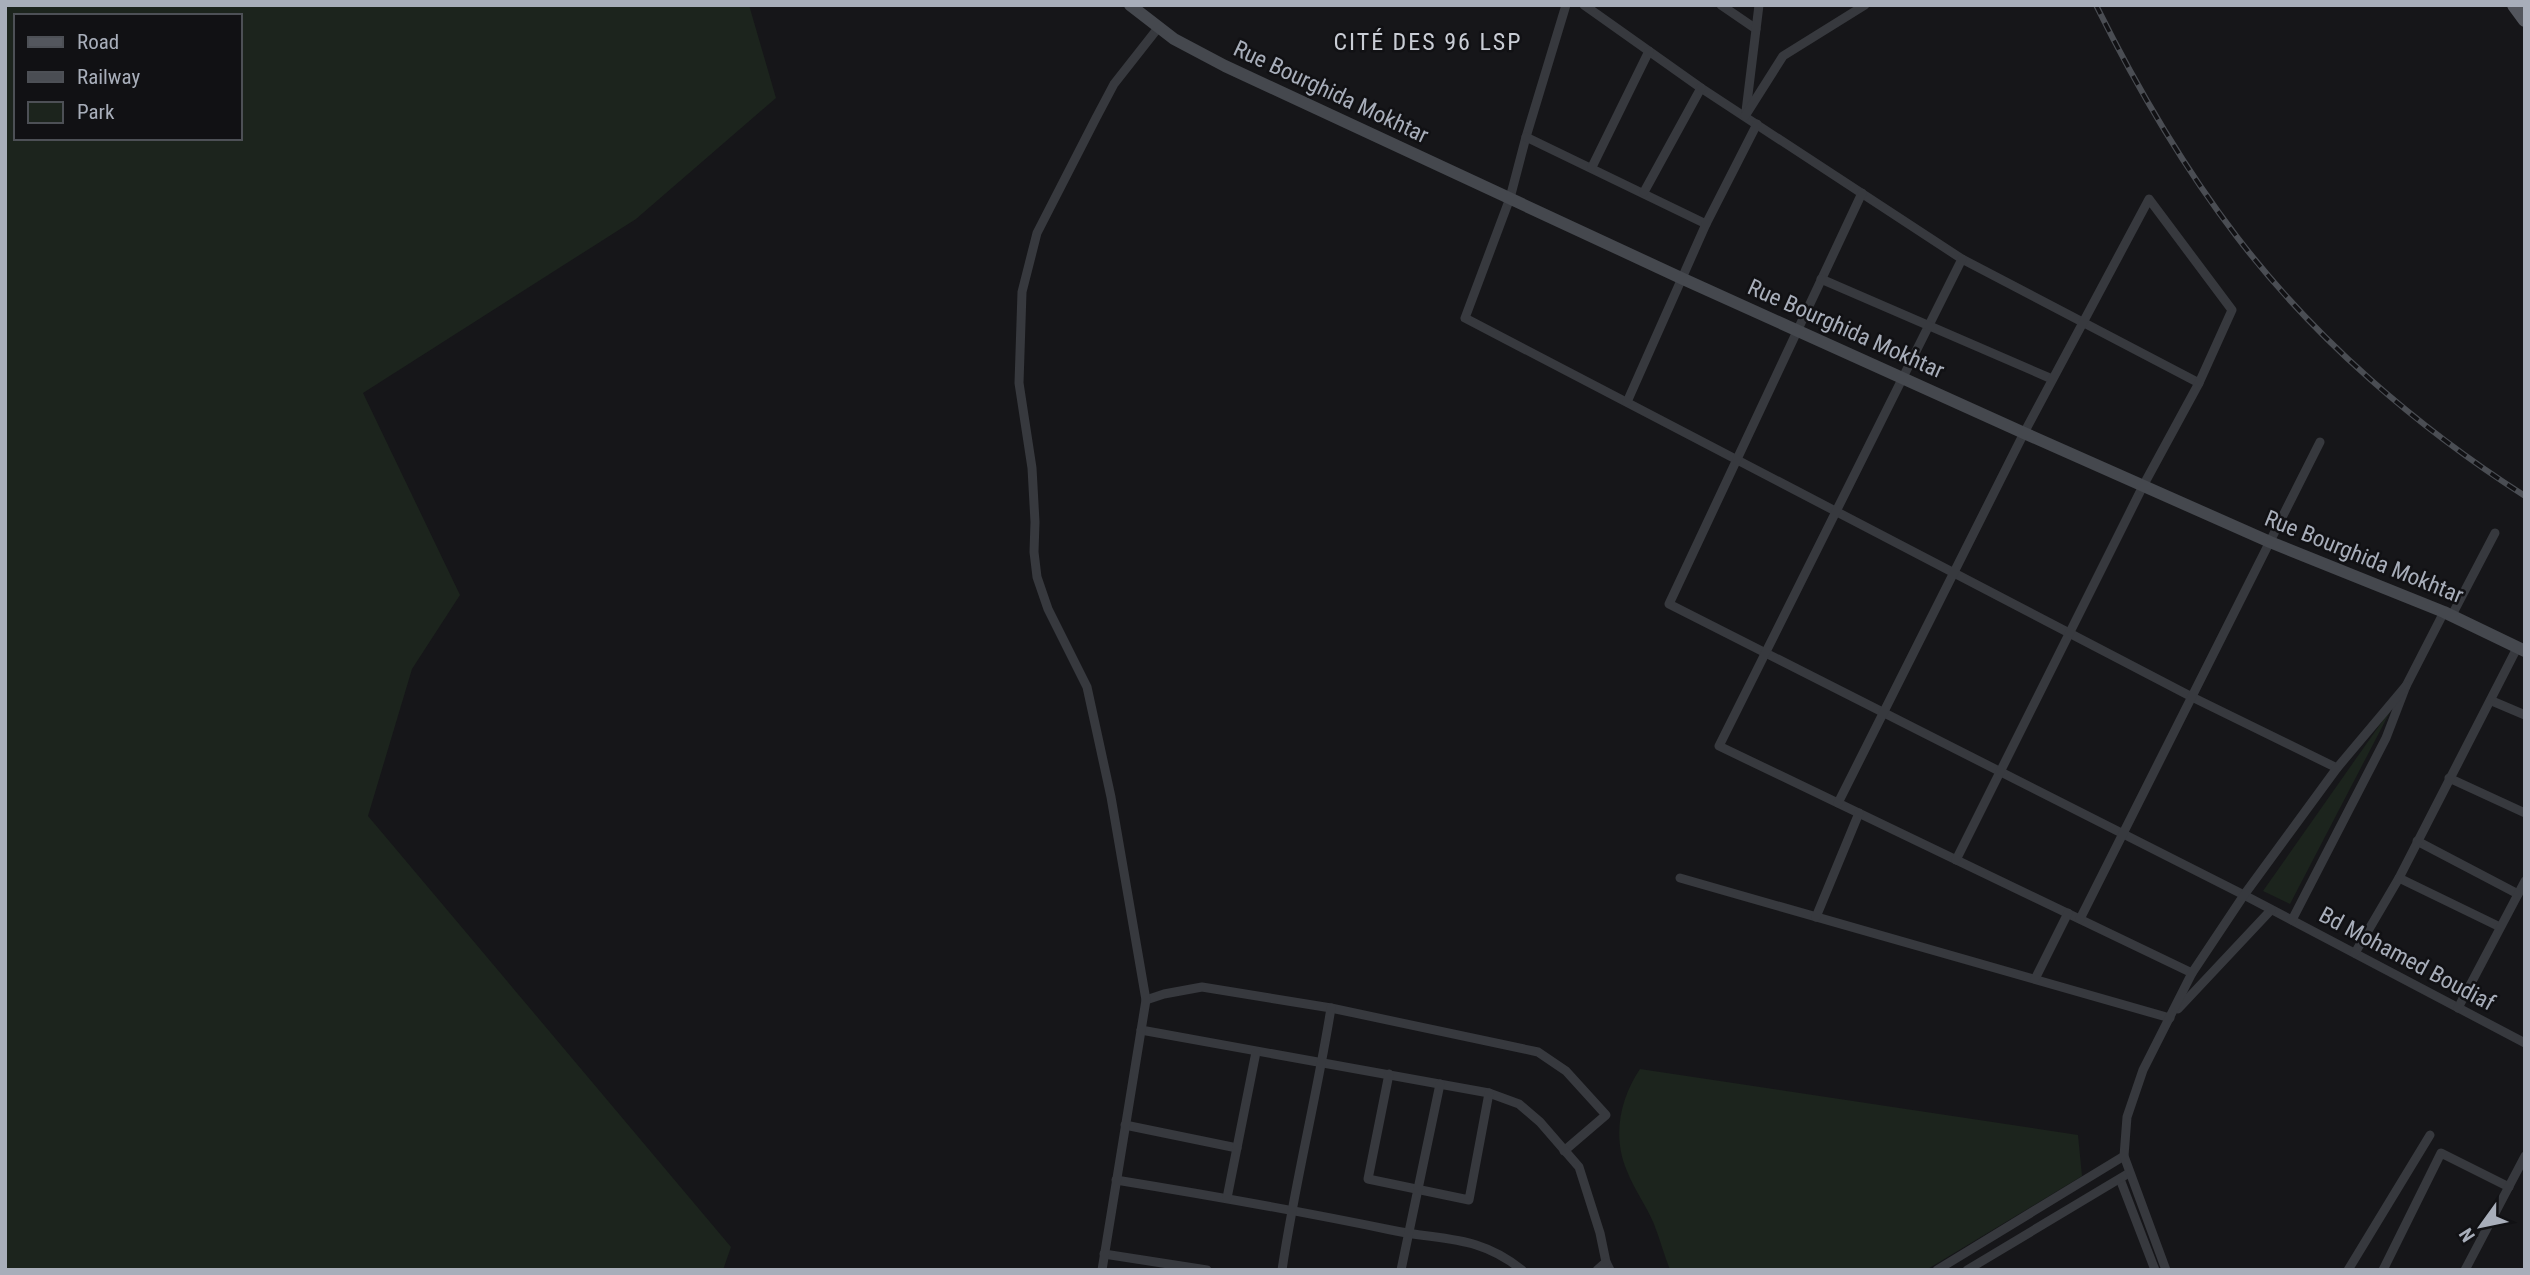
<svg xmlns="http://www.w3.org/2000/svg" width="2530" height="1275" font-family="'Roboto Condensed',sans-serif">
<rect width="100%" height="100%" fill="#161619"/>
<g fill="#1c241d" fill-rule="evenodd">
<path d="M5,5H749L776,98L636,219L363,393L460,595L412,669L368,816L731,1247L723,1270H5ZM16,16H240V138H16Z"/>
<polygon points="2393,706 2290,904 2263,891"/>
<path d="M1640,1069L2078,1135L2082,1176L1926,1270H1670C1664,1255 1660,1239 1654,1224C1646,1205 1634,1189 1627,1171C1612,1136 1620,1099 1640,1069Z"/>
</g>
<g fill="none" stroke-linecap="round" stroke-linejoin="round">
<g stroke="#37393e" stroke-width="9">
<polyline points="1566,5 1526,137 1510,198 1465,318 2192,697 2337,768"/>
<polyline points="1584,5 1701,88 1962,259 2199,383"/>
<polyline points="1721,5 1756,29"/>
<polyline points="1746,111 1759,5"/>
<polyline points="1745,116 1783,56 1865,5"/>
<polyline points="1526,137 1706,224"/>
<polyline points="1592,167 1649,51"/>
<polyline points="1644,192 1701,88"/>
<polyline points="1862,193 1669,604 2244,895 2525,1043"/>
<polyline points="1962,259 1719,746 2192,973"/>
<polyline points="1821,279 2052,379"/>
<polyline points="1627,402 1706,224 1757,124"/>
<polyline points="2452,615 2495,533"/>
<polyline points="2492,701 2525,715"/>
<polyline points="2449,778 2525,813"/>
<polyline points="1838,803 2024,433 2149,199 2232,310 2199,383 2143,486 1956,860"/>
<polyline points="2417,841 2518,894"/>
<polyline points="1680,878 2170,1018"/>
<polyline points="2399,878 2500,927"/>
<polyline points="1816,917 1859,813"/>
<polyline points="2080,919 2320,442"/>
<polyline points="2292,920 2386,738 2406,686 2444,612"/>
<polyline points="2355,953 2399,878 2517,648"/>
<polyline points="2035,979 2068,913"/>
<polyline points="1146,1000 1164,994 1202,987 1331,1008 1538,1052 1566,1071 1606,1115 1564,1151"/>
<polyline points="2458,1008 2525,881"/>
<polyline points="2178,1009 2271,910"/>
<polyline points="1141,1030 1489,1093 1519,1104 1540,1122 1579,1167 1600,1233 1606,1262 1610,1270"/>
<polyline points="1389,1074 1368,1179 1469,1200 1489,1093"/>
<polyline points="1125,1125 1237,1148"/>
<polyline points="2120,1179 2155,1270"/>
<path d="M1116,1180C1208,1195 1299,1211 1391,1230C1441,1241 1478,1234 1522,1270"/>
<polyline points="1227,1198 1256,1052"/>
<polyline points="1104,1254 1207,1270"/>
<polyline points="1102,1270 1146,1000 1111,797 1087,687 1048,609 1037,577 1034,552 1035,522 1032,468 1019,383 1022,292 1037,233 1096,118 1114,84 1158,28"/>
<path d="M1282,1270C1295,1182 1317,1096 1331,1008"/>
<polyline points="1401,1270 1440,1084"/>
<polyline points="1597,1270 1606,1262"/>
<polyline points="1937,1270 2124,1156"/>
<polyline points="1967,1270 2129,1173"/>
<polyline points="2166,1270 2124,1156 2127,1117 2143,1070 2192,973 2244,895 2337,768 2406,686"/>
<polyline points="2348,1270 2430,1135"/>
<polyline points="2383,1270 2441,1153 2509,1187"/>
<polyline points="2465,1270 2525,1156"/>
</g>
<polyline stroke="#45484e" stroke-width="12" points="1130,5 1174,39 1225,66 1681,278 2024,433 2270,542 2444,612 2525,651"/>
<polyline stroke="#53565d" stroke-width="14" points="2514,5 2525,20"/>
<g stroke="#4a4d53" stroke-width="6">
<path id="rail" d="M2096,5C2136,86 2182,165 2237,237C2315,339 2417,427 2525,496"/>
</g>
<use href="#rail" stroke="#111114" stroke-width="3.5" stroke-dasharray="10" stroke-linecap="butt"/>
</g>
<g text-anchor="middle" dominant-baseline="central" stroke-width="5" stroke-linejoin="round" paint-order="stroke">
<g font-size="23" fill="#a8aeba" stroke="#111114">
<text transform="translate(1331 92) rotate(25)">Rue Bourghida Mokhtar</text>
<text transform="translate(1846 329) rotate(24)">Rue Bourghida Mokhtar</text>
<text transform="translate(2364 557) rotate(22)">Rue Bourghida Mokhtar</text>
<text transform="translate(2407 959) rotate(28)">Bd Mohamed Boudiaf</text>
</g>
<g font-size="24" letter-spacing="2" fill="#c9cdd5" stroke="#111114">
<text x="1428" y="42">CITÉ DES 96 LSP</text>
</g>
</g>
<rect width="2530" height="1275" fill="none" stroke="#a8aeba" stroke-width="14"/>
<rect x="14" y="14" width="228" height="126" fill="#111114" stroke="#4d5056" stroke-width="2"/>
<rect x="28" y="37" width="35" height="10" fill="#53565d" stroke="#4d5056" stroke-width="2"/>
<text x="77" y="49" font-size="21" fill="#a8aeba">Road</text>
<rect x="28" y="72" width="35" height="10" fill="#4a4d53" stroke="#4d5056" stroke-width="2"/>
<text x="77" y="84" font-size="21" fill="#a8aeba">Railway</text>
<rect x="28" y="102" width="35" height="21" fill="#1c241d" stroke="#4d5056" stroke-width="2"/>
<text x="77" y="119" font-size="21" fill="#a8aeba">Park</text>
<g transform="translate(2481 1226) rotate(237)" stroke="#111114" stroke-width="5" paint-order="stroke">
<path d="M0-5L12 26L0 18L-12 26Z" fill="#a8aeba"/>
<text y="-10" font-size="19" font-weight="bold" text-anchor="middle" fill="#a8aeba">N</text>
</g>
</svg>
